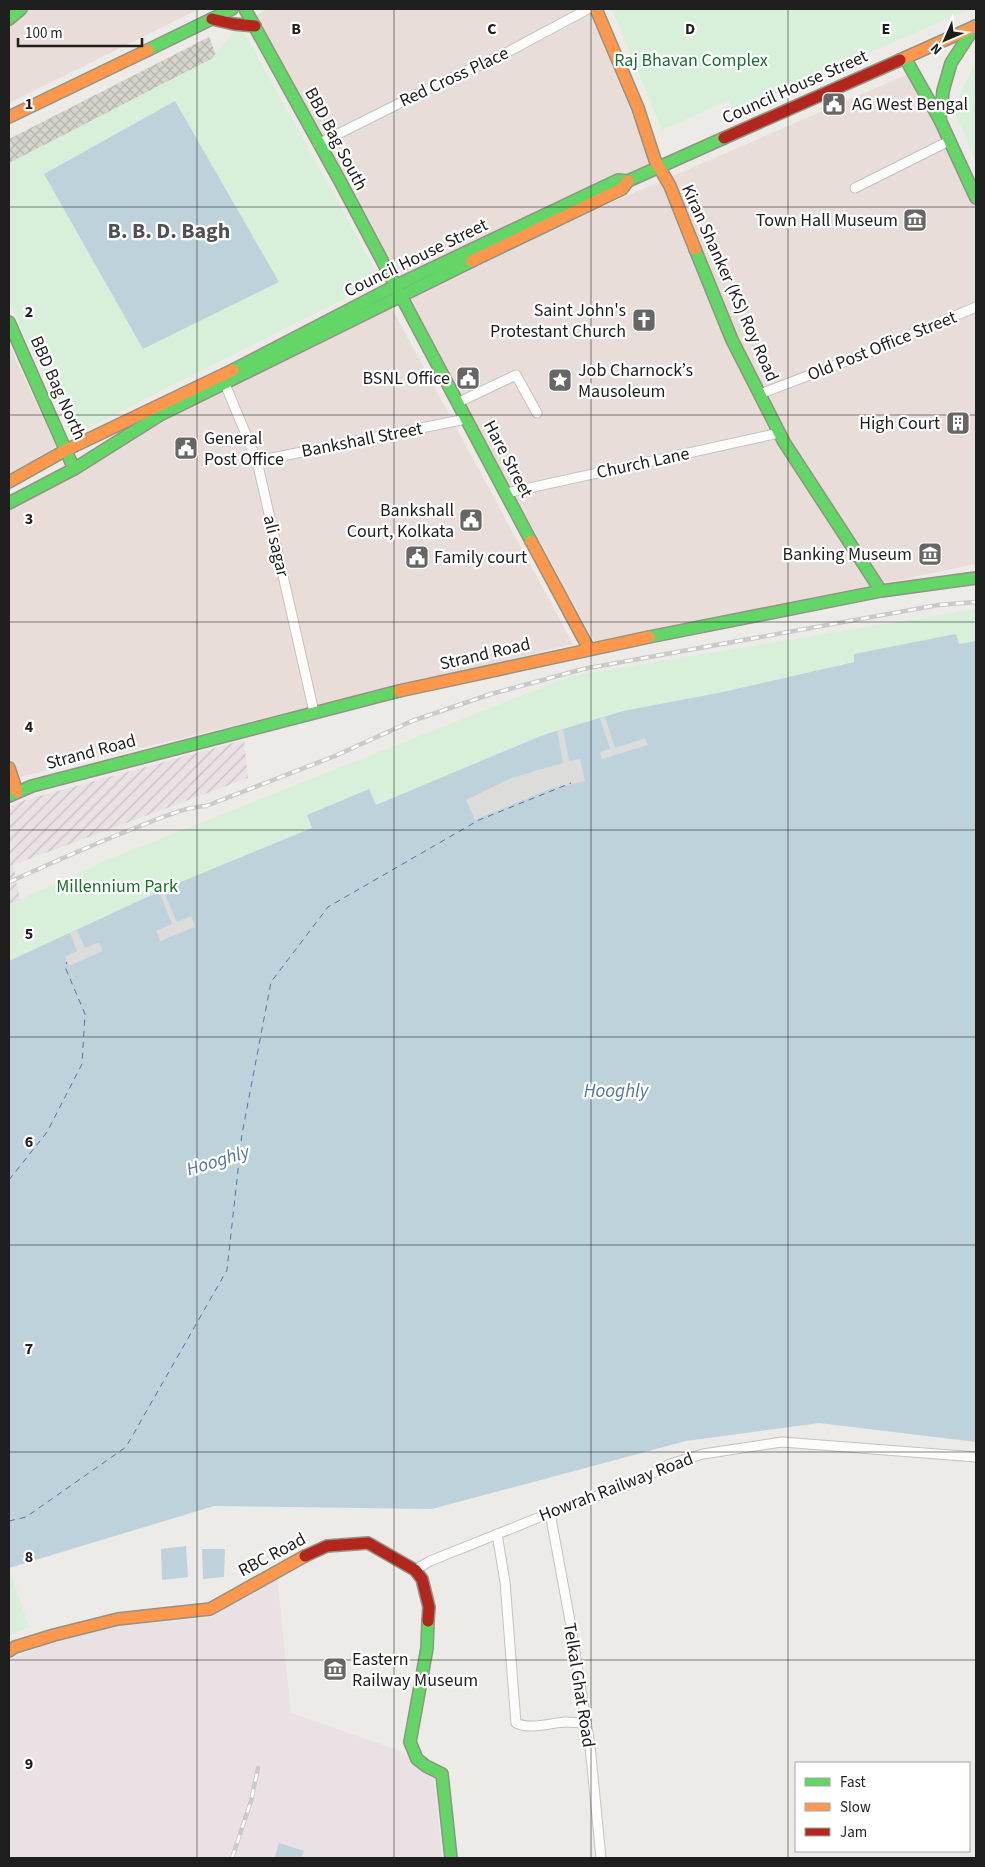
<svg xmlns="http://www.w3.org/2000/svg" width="985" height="1867" font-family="'Source Sans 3',sans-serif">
<defs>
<pattern id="industrial-furrows" width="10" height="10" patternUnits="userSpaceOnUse" patternTransform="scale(1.25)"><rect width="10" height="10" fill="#e9e1e4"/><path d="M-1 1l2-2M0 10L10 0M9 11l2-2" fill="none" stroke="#c7c1c3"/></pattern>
<pattern id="construction-cross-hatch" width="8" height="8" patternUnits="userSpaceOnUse" patternTransform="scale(1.25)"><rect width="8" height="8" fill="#d4d4ca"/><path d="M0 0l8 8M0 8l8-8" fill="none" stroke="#b6b6ad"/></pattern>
</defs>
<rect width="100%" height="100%" fill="#ecebe7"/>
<g fill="#e9ddda">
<polygon points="9,9 199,9 9,103"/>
<polygon points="268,9 588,9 656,171 402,289 251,18"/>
<polygon points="908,74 934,107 976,205 976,564 595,643 405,292"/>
<polygon points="389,303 573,644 16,778 9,755 9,498 77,474 205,397"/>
<polygon points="9,345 56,446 9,476"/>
</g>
<polygon fill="url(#industrial-furrows)" points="244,740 248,778 13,865 29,945 9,955 9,807 25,800"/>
<polygon fill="#e9e1e4" points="277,1576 291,1713 400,1751 434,1777 442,1858 9,1858 9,1660 54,1641 122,1626 211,1617"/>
<polygon fill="url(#construction-cross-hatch)" points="209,37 223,73 9,172 9,139"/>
<g fill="#d8f0da">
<polygon points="612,9 970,9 733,111 729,100 662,130"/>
<polygon points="240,25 381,280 72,436 9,302 9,163 211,59"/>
<polygon points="976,62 976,162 953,108"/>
<polygon points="976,609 976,641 958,644 956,635 854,654 855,661 564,729 9,964 9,904 86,871 104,861 571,676"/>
<polygon points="10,1571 29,1627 9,1635 9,1572"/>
</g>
<g fill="#bed2dc">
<polygon points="175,101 279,282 143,349 44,174"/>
<polygon points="956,634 959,644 976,641 976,1442 819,1423 686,1441 432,1509 214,1506 9,1568 9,961 171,886 312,828 307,815 369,789 376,805 543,735 623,711 723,692 854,662 854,654"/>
<polygon points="186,1546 188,1577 162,1580 161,1549"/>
<polygon points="202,1549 225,1549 224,1577 203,1579"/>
<polygon points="279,1843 304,1851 301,1858 275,1857"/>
</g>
<g fill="#dcdcda">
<polygon points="605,717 615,748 645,738 648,745 602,759 600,752 610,749 600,718"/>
<polygon points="563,729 569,761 580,759 585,781 550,789 475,820 466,800 511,778 563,763 557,731"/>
<polygon points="163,890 177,922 191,916 195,927 160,941 156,931 172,924 159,892"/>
<polygon points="77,930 85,948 99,942 103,951 69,966 65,957 77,951 70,933"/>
</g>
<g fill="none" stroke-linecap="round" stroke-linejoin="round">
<g stroke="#5474a4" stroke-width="1" stroke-dasharray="6 5" stroke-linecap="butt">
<polyline points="9,1180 47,1132 82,1064 85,1014 65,967 67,962"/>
<polyline points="9,1521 26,1517 126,1447 227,1270 242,1134 271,982 328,907 479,820 571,783"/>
</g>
<g stroke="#c3c3c1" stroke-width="11">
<g id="street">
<polyline points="318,144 434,86 504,54 588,9"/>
<polyline points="855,188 949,141"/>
<polyline points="225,384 257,461 314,712"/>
<polyline points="760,394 857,357 976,307"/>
<polyline points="457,403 516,375 537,413"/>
<polyline points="257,461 466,419"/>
<polyline points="506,493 779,433"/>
<polyline points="550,1513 570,1621 590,1746 601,1858"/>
<path d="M497,1534L505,1582L516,1723C530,1730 550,1723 565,1722C572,1722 579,1723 586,1723"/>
<polyline points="415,1570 430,1561 550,1513 636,1482 670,1464 703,1454 782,1442 976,1457"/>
</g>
</g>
<g stroke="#919481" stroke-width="14">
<g id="fast">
<polyline points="245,9 341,183 531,541"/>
<polyline points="9,19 21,9"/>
<polyline points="148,50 232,9"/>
<polyline points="905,58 940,120 976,198"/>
<polyline points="940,120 943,91 951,63 975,26"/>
<polyline points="695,249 732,340 784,442 881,591"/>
<polyline points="9,322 74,469"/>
<polyline points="233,370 395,286 618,180 628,181 724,138"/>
<polyline points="9,503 74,469 160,415 472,261"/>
<polyline points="649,637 881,591 976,578"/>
<polyline points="9,796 32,786 399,691"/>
<polyline points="428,1621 427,1648 410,1742 417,1759 426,1766 442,1774 451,1858"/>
</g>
</g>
<g stroke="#919481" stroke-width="14">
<g id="slow">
<polyline points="596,9 638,108 655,160 670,186 695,249"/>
<polyline points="900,60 976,26"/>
<polyline points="9,117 148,50"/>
<polyline points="472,261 622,189 628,181"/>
<polyline points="9,482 66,450 233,370"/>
<polyline points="531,541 589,649"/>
<polyline points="399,691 649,637"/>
<polyline points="9,768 17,792"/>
<polyline points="9,1651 15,1647 54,1635 118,1619 210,1609 305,1556"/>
</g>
</g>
<g stroke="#919481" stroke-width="14">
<g id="jam">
<polyline points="212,19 234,24 255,26"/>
<polyline points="724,138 900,60"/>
<polyline points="305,1556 327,1546 368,1543 415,1570 422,1579 429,1607 428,1621"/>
</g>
</g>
<use href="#street" stroke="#fcfcfb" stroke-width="9"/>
<use href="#fast" stroke="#63d668" stroke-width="11"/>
<use href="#slow" stroke="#ff974d" stroke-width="11"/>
<use href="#jam" stroke="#b3261e" stroke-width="11"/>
<g stroke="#cacac9" stroke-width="4.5">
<g id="rail">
<path d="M9,882C52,863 96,843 140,826C161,818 185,807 206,806L335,756L412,721L491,694L583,669L938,605L976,602"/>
<polyline points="232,1858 251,1801 258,1768"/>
</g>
</g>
<use href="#rail" stroke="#fff" stroke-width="2.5" stroke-dasharray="8" stroke-linecap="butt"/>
</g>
<path fill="none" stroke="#1e1e1e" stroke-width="1" stroke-opacity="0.55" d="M197,9V1858M394,9V1858M591,9V1858M788,9V1858M9,207H976M9,415H976M9,622H976M9,830H976M9,1037H976M9,1245H976M9,1452H976M9,1660H976"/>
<defs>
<g id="civic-square" transform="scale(1.25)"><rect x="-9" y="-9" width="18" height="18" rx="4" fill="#666664" stroke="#fff"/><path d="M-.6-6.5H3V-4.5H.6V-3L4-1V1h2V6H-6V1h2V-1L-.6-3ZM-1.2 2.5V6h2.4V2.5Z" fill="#fff"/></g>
<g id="museum-square" transform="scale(1.25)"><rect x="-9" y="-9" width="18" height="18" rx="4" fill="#666664" stroke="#fff"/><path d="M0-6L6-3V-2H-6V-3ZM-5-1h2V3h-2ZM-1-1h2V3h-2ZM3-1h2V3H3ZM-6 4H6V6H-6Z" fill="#fff"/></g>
<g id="church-square" transform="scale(1.25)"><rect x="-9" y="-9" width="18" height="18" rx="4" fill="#666664" stroke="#fff"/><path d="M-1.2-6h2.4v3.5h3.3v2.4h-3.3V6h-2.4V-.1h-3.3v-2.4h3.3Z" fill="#fff"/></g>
<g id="sight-square" transform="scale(1.25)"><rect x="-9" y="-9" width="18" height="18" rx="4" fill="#666664" stroke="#fff"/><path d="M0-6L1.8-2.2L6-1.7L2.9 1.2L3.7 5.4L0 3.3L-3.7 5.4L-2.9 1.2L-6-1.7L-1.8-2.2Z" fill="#fff"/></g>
<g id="building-square" transform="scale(1.25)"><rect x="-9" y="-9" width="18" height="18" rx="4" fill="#666664" stroke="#fff"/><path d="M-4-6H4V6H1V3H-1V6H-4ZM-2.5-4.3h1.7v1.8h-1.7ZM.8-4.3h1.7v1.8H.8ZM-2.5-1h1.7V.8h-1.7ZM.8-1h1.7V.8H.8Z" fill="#fff"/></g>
</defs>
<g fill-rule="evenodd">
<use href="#civic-square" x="834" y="104"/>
<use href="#museum-square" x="915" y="220"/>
<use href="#church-square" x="644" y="320"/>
<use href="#civic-square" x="468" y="378"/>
<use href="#sight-square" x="560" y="380"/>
<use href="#building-square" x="958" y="423"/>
<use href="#civic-square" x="186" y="448"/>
<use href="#civic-square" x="471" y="520"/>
<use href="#museum-square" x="930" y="554"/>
<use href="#civic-square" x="417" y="557"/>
<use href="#museum-square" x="335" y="1669"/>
</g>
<g text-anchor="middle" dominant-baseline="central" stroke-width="4.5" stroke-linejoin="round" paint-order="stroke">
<g font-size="18" fill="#177128" stroke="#fff">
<text x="691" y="60">Raj Bhavan Complex</text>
<text x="117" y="886">Millennium Park</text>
</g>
<g font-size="18" fill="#1e1e1e" stroke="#fff">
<text transform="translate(454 77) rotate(-25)">Red Cross Place</text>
<text transform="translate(795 87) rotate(-24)">Council House Street</text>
<text transform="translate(336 139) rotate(62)">BBD Bag South</text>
<text transform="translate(416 258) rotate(-26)">Council House Street</text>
<text transform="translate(730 283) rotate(66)">Kiran Shanker (KS) Roy Road</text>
<text transform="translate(882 346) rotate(-22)">Old Post Office Street</text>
<text transform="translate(58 388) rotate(66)">BBD Bag North</text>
<text transform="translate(362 440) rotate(-11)">Bankshall Street</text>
<text transform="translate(508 459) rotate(62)">Hare Street</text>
<text transform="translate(643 463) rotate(-12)">Church Lane</text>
<text transform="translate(276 546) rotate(77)">ali sagar</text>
<text transform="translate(485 654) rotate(-13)">Strand Road</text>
<text transform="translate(91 752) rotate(-15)">Strand Road</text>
<text transform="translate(616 1487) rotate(-21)">Howrah Railway Road</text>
<text transform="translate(272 1555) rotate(-28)">RBC Road</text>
<text transform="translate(579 1685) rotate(81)">Telkal Ghat Road</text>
</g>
<g font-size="18" fill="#1e1e1e" stroke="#fff" text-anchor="end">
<text x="852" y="104" text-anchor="start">AG West Bengal</text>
<text x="898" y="220">Town Hall Museum</text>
<text x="626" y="310">Saint John's<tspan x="626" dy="21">Protestant Church</tspan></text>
<text x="578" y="370" text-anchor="start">Job Charnock’s<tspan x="578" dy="21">Mausoleum</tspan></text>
<text x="450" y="378">BSNL Office</text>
<text x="940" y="423">High Court</text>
<text x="204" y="438" text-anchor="start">General<tspan x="204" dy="21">Post Office</tspan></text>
<text x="454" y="510">Bankshall<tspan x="454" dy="21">Court, Kolkata</tspan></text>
<text x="912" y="554">Banking Museum</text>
<text x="434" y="557" text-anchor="start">Family court</text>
<text x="352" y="1659" text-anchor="start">Eastern<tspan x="352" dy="21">Railway Museum</tspan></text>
</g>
<g font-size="19" font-style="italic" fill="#5474a4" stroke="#fff">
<text x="616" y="1091">Hooghly</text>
<text transform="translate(218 1161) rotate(-17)">Hooghly</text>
</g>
<g font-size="22" font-weight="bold" fill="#515151" stroke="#fff">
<text x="169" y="231">B. B. D. Bagh</text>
</g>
</g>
<g font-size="16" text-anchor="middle" font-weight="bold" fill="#1e1e1e" stroke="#fff" stroke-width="4.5" stroke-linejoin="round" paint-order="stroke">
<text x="296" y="34">B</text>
<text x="492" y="34">C</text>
<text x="690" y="34">D</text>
<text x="886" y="34">E</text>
<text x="29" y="109">1</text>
<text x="29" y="317">2</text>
<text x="29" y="524">3</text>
<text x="29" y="732">4</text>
<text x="29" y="939">5</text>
<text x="29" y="1147">6</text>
<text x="29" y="1354">7</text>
<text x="29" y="1562">8</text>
<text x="29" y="1769">9</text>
</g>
<rect width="985" height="1867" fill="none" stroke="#1e1e1e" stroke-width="20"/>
<rect x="795" y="1762" width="175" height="90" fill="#ffffff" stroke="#a5a5a5"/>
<rect x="805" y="1778" width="25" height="8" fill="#63d668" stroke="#a5a5a5"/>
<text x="840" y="1787" font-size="15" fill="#1e1e1e">Fast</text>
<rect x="805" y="1803" width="25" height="8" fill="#ff974d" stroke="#a5a5a5"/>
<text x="840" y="1812" font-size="15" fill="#1e1e1e">Slow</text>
<rect x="805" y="1828" width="25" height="8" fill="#b3261e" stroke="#a5a5a5"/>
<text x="840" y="1837" font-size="15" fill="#1e1e1e">Jam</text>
<g transform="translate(945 40) rotate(225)" stroke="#ffffff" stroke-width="4" paint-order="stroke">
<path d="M0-4L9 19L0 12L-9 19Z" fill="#1e1e1e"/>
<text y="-8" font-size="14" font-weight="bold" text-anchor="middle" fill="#1e1e1e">N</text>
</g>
<path d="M18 38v8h124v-8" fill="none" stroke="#1e1e1e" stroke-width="2.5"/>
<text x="25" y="38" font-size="15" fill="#1e1e1e" stroke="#ffffff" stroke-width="4" paint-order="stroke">100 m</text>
</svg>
